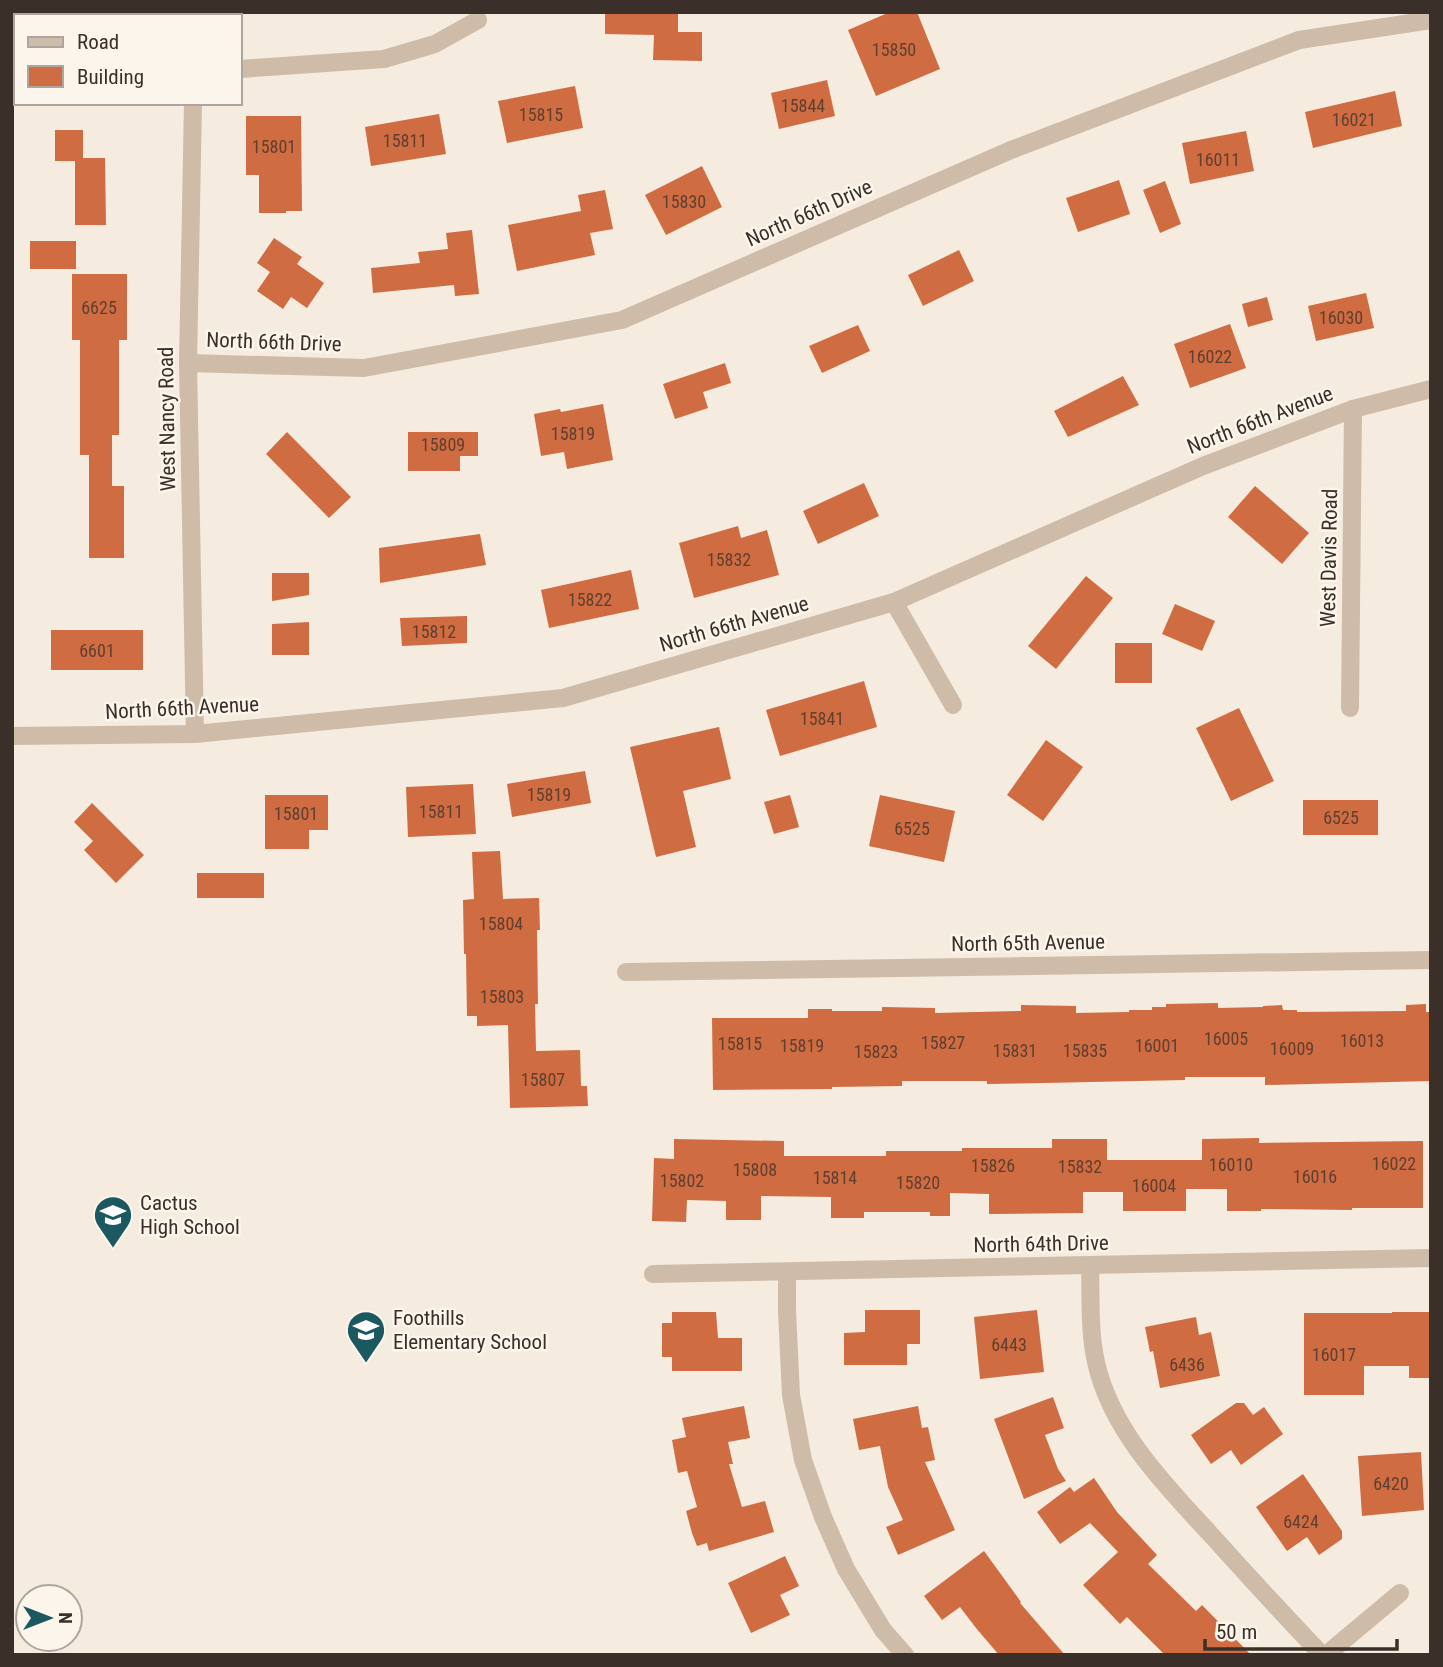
<svg xmlns="http://www.w3.org/2000/svg" width="1443" height="1667" font-family="'Roboto Condensed',sans-serif">
<rect width="100%" height="100%" fill="#f5ebde"/>
<g fill="#cf6c42">
<polygon points="605,12 678,12 678,32 702,32 702,61 653,60 654,35 605,34"/>
<polygon points="890,12 917,12 940,69 876,96 848,30"/>
<polygon points="827,80 835,116 779,129 771,93"/>
<polygon points="575,86 583,128 507,143 498,101"/>
<polygon points="1395,91 1402,126 1313,148 1305,112"/>
<polygon points="439,114 446,154 371,166 365,127"/>
<polygon points="246,116 301,116 302,211 286,211 286,213 259,213 259,175 246,175"/>
<polygon points="55,130 83,130 83,158 105,158 106,225 75,225 75,161 55,161"/>
<polygon points="1246,131 1254,171 1190,184 1182,143"/>
<polygon points="702,166 722,207 666,235 645,195"/>
<polygon points="1119,180 1130,214 1078,232 1066,198"/>
<polygon points="1165,181 1181,224 1160,233 1143,190"/>
<polygon points="605,190 613,229 590,233 595,255 517,271 508,225 581,211 578,195"/>
<polygon points="472,230 479,294 455,296 454,285 373,293 371,268 420,263 418,252 448,249 446,233"/>
<polygon points="274,238 302,257 297,264 324,283 307,308 291,297 283,309 257,291 270,272 257,263"/>
<rect x="30" y="241" width="46" height="28"/>
<polygon points="959,250 974,281 923,306 908,275"/>
<polygon points="72,274 127,274 127,340 119,340 119,435 112,435 112,486 124,486 124,558 89,558 89,455 80,455 80,340 72,340"/>
<polygon points="1366,293 1374,328 1316,341 1308,306"/>
<polygon points="1267,297 1273,320 1248,327 1242,304"/>
<polygon points="1230,324 1246,368 1190,388 1174,344"/>
<polygon points="858,325 870,351 822,373 809,346"/>
<polygon points="725,363 731,383 703,392 708,408 675,419 663,384"/>
<polygon points="1123,376 1139,405 1068,437 1054,411"/>
<polygon points="603,404 613,460 567,469 564,452 541,456 534,414 560,409 561,412"/>
<polygon points="287,432 351,497 329,518 266,454"/>
<polygon points="408,432 478,432 478,456 460,456 460,471 408,471"/>
<polygon points="864,483 879,516 818,544 803,511"/>
<polygon points="1255,486 1309,533 1282,564 1228,517"/>
<polygon points="738,526 741,538 767,530 779,575 694,598 679,543"/>
<polygon points="480,534 486,565 380,583 379,548"/>
<polygon points="631,570 639,609 549,628 541,590"/>
<polygon points="272,573 309,573 309,595 272,601"/>
<polygon points="1086,576 1113,598 1056,669 1028,646"/>
<polygon points="1175,604 1215,621 1202,651 1162,634"/>
<polygon points="467,616 467,643 402,646 400,618"/>
<polygon points="309,622 309,655 272,655 272,624"/>
<rect x="51" y="630" width="92" height="40"/>
<rect x="1115" y="643" width="37" height="40"/>
<polygon points="864,681 877,727 780,756 766,710"/>
<polygon points="1239,708 1274,781 1231,801 1196,728"/>
<polygon points="719,727 731,779 683,791 696,847 656,857 630,747"/>
<polygon points="1046,740 1083,767 1043,821 1007,795"/>
<polygon points="585,771 591,803 512,817 507,784"/>
<polygon points="473,784 476,834 408,837 406,787"/>
<polygon points="265,795 328,795 328,830 309,830 309,849 265,849"/>
<polygon points="790,795 799,827 774,834 764,802"/>
<polygon points="880,795 955,811 944,862 869,846"/>
<rect x="1303" y="800" width="75" height="35"/>
<polygon points="92,803 144,855 116,883 84,850 93,841 74,822"/>
<polygon points="500,851 503,899 539,898 540,930 537,930 538,1004 535,1004 536,1051 580,1050 581,1086 587,1086 588,1106 510,1108 508,1025 477,1026 477,1016 467,1016 466,954 464,954 463,900 474,899 472,852"/>
<rect x="197" y="873" width="67" height="25"/>
<polygon points="1218,1003 1218,1008 1263,1007 1263,1006 1282,1005 1283,1010 1297,1010 1297,1012 1406,1011 1406,1005 1426,1004 1426,1012 1431,1012 1431,1081 1265,1085 1265,1077 1185,1077 1185,1080 1043,1083 987,1084 987,1081 902,1081 902,1086 832,1087 832,1089 713,1090 712,1018 808,1018 808,1009 832,1009 832,1011 882,1011 882,1007 935,1008 935,1013 1021,1011 1021,1005 1076,1006 1076,1013 1129,1012 1129,1010 1152,1010 1152,1007 1166,1007 1166,1004"/>
<polygon points="1259,1138 1259,1143 1423,1141 1423,1208 1352,1208 1352,1210 1261,1209 1261,1211 1227,1211 1227,1189 1186,1189 1186,1211 1123,1211 1123,1192 1083,1192 1083,1213 989,1214 989,1194 950,1193 950,1216 930,1216 930,1212 864,1212 864,1218 831,1218 831,1197 761,1196 761,1220 726,1220 726,1201 687,1200 686,1222 652,1221 654,1158 674,1159 674,1139 784,1141 784,1156 886,1156 886,1151 962,1151 962,1148 1052,1148 1052,1139 1107,1139 1107,1160 1202,1160 1202,1139"/>
<polygon points="865,1310 920,1310 920,1344 907,1344 907,1365 844,1365 844,1333 865,1332"/>
<polygon points="1037,1310 1044,1372 980,1379 974,1317"/>
<polygon points="672,1312 716,1312 718,1338 742,1338 742,1371 672,1371 672,1357 662,1357 662,1323 672,1323"/>
<polygon points="1392,1312 1431,1312 1431,1378 1409,1378 1409,1366 1364,1366 1364,1395 1304,1395 1304,1313 1392,1313"/>
<polygon points="1196,1317 1199,1335 1211,1332 1220,1376 1160,1388 1153,1351 1150,1352 1145,1327"/>
<polygon points="1053,1397 1064,1428 1045,1435 1058,1469 1066,1481 1024,1499 994,1419"/>
<polygon points="1236,1403 1244,1403 1253,1415 1264,1407 1283,1434 1241,1465 1231,1450 1211,1464 1191,1435"/>
<polygon points="744,1406 750,1438 728,1442 733,1464 729,1464 742,1507 765,1501 774,1532 709,1551 707,1543 697,1546 692,1533 686,1511 697,1507 687,1471 678,1473 672,1440 686,1437 682,1418"/>
<polygon points="918,1406 922,1428 928,1427 935,1460 925,1462 955,1530 898,1555 886,1527 903,1520 888,1487 880,1446 859,1450 853,1419"/>
<polygon points="1421,1452 1424,1510 1362,1516 1358,1456"/>
<polygon points="1303,1474 1342,1531 1342,1539 1319,1555 1307,1537 1287,1551 1256,1507"/>
<polygon points="1094,1478 1117,1512 1157,1555 1148,1564 1196,1611 1202,1605 1251,1655 1165,1655 1127,1617 1120,1624 1083,1585 1118,1552 1090,1523 1060,1544 1037,1512 1070,1487 1074,1492"/>
<polygon points="984,1551 1021,1602 1020,1603 1065,1655 999,1655 976,1628 960,1607 942,1620 924,1596"/>
<polygon points="785,1556 799,1586 780,1595 790,1615 751,1633 728,1583"/>
</g>
<g fill="none" stroke-linecap="round" stroke-linejoin="round">
<g stroke="#cebca9" stroke-width="18">
<polyline points="193,12 193,16"/>
<polyline points="240,69 384,59 435,44 478,20"/>
<polyline points="193,103 188,363 195,734"/>
<polyline points="188,363 364,368 622,320 1011,150 1299,40 1431,20"/>
<polyline points="894,602 953,705"/>
<polyline points="1350,708 1353,409"/>
<polyline points="12,736 195,734 563,698 894,602 1203,466 1353,409 1431,389"/>
<polyline points="626,972 1431,960"/>
<path d="M1090,1266C1091,1297 1089,1331 1096,1362C1111,1431 1166,1486 1213,1537C1249,1577 1285,1616 1322,1655"/>
<polyline points="787,1272 787,1311 791,1395 803,1460 823,1517 846,1569 883,1630 905,1655"/>
<polyline points="653,1274 1431,1258"/>
<polyline points="1326,1655 1400,1593"/>
</g>
</g>
<defs>
<g id="school-pin" transform="scale(2.0125)"><path d="M0 17L-7.5 6A9.5 9.5 0 1 1 7.5 6Z" fill="#1b5860" stroke="#fbf5ec"/><path d="M0-5L7-2L0 1L-7-2ZM-4 1L0 2.5L4 1V4Q0 6-4 4Z" fill="#fff"/></g>
</defs>
<g fill-rule="evenodd">
<use href="#school-pin" x="113" y="1215"/>
<use href="#school-pin" x="366" y="1330"/>
</g>
<g text-anchor="middle" dominant-baseline="central" stroke-width="5" stroke-linejoin="round" paint-order="stroke">
<g font-size="18" fill="#603f2f">
<text x="894" y="49">15850</text>
<text x="803" y="105">15844</text>
<text x="541" y="114">15815</text>
<text x="1354" y="119">16021</text>
<text x="405" y="140">15811</text>
<text x="274" y="146">15801</text>
<text x="1218" y="159">16011</text>
<text x="684" y="201">15830</text>
<text x="99" y="307">6625</text>
<text x="1341" y="317">16030</text>
<text x="1210" y="356">16022</text>
<text x="573" y="433">15819</text>
<text x="443" y="444">15809</text>
<text x="729" y="559">15832</text>
<text x="590" y="599">15822</text>
<text x="434" y="631">15812</text>
<text x="97" y="650">6601</text>
<text x="822" y="718">15841</text>
<text x="549" y="794">15819</text>
<text x="441" y="811">15811</text>
<text x="296" y="813">15801</text>
<text x="1341" y="817">6525</text>
<text x="912" y="828">6525</text>
<text x="501" y="923">15804</text>
<text x="502" y="996">15803</text>
<text x="1226" y="1038">16005</text>
<text x="1362" y="1040">16013</text>
<text x="943" y="1042">15827</text>
<text x="740" y="1043">15815</text>
<text x="802" y="1045">15819</text>
<text x="1157" y="1045">16001</text>
<text x="1292" y="1048">16009</text>
<text x="1015" y="1050">15831</text>
<text x="1085" y="1050">15835</text>
<text x="876" y="1051">15823</text>
<text x="543" y="1079">15807</text>
<text x="1394" y="1163">16022</text>
<text x="1231" y="1164">16010</text>
<text x="993" y="1165">15826</text>
<text x="1080" y="1166">15832</text>
<text x="755" y="1169">15808</text>
<text x="1315" y="1176">16016</text>
<text x="835" y="1177">15814</text>
<text x="682" y="1180">15802</text>
<text x="918" y="1182">15820</text>
<text x="1154" y="1185">16004</text>
<text x="1009" y="1344">6443</text>
<text x="1334" y="1354">16017</text>
<text x="1187" y="1364">6436</text>
<text x="1391" y="1483">6420</text>
<text x="1301" y="1521">6424</text>
</g>
<g font-size="21" fill="#3b3029" stroke="#fbf5ec">
<text transform="translate(809 213) rotate(-24)">North 66th Drive</text>
<text transform="translate(274 342) rotate(2)">North 66th Drive</text>
<text transform="translate(167 419) rotate(-91)">West Nancy Road</text>
<text transform="translate(1260 420) rotate(-21)">North 66th Avenue</text>
<text transform="translate(1329 558) rotate(-89)">West Davis Road</text>
<text transform="translate(734 624) rotate(-16)">North 66th Avenue</text>
<text transform="translate(182 708) rotate(-3)">North 66th Avenue</text>
<text transform="translate(1028 943) rotate(-1)">North 65th Avenue</text>
<text transform="translate(1041 1244) rotate(-1)">North 64th Drive</text>
</g>
<g font-size="21" fill="#3b3029" stroke="#fbf5ec" text-anchor="start">
<text x="140" y="1203">Cactus<tspan x="140" dy="24">High School</tspan></text>
<text x="393" y="1318">Foothills<tspan x="393" dy="24">Elementary School</tspan></text>
</g>
</g>
<rect width="1443" height="1667" fill="none" stroke="#3b3029" stroke-width="28"/>
<rect x="14" y="14" width="228" height="91" fill="#fbf5ec" stroke="#aea69e" stroke-width="2"/>
<rect x="28" y="37" width="35" height="10" fill="#cebca9" stroke="#aea69e" stroke-width="2"/>
<text x="77" y="49" font-size="21" fill="#3b3029">Road</text>
<rect x="28" y="66" width="35" height="21" fill="#cf6c42" stroke="#aea69e" stroke-width="2"/>
<text x="77" y="84" font-size="21" fill="#3b3029">Building</text>
<g transform="translate(49 1618) rotate(90)"><circle r="33" fill="#fbf5ec" stroke="#aea69e" stroke-width="2"/>
<path d="M0-5L12 26L0 18L-12 26Z" fill="#1b5860"/>
<text y="-10" font-size="19" font-weight="bold" text-anchor="middle" fill="#3b3029">N</text>
</g>
<path d="M1205 1639v10h192v-10" fill="none" stroke="#3b3029" stroke-width="3.5"/>
<text x="1216" y="1639" font-size="21" fill="#3b3029" stroke="#fbf5ec" stroke-width="5" paint-order="stroke">50 m</text>
</svg>
